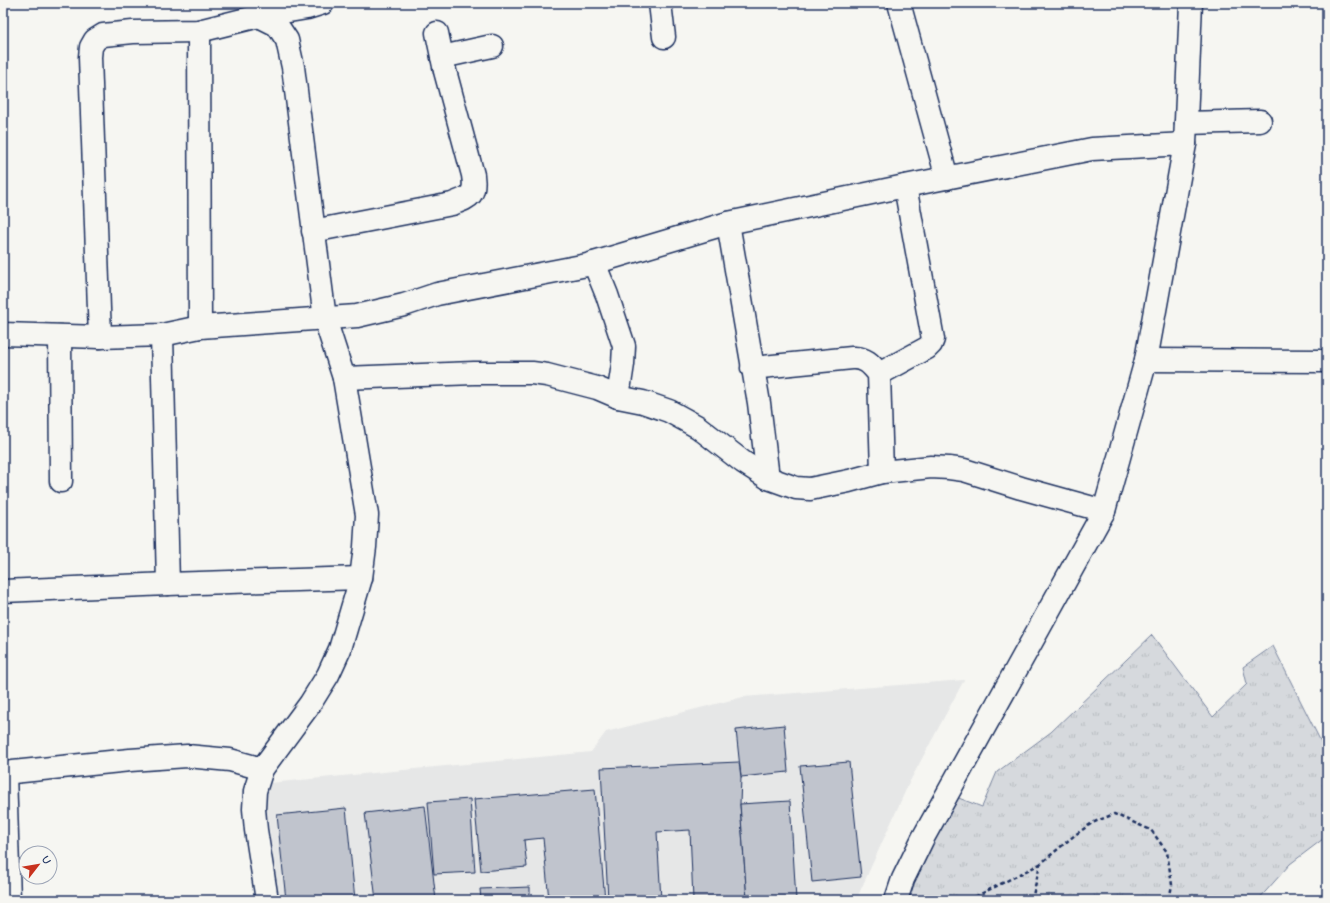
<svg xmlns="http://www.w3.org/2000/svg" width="1330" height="903" font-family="'Comic Neue',sans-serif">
<defs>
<pattern id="grass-tufts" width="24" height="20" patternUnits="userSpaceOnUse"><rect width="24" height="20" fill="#d6d9dd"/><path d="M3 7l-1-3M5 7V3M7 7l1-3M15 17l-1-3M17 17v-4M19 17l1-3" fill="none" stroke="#b7bbc0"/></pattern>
</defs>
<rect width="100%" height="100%" fill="#f6f6f2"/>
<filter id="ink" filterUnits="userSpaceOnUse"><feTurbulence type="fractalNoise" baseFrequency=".025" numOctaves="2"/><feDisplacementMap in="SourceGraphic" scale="8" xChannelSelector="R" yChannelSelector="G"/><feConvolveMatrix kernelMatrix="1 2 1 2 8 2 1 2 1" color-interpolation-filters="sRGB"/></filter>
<g filter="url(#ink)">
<polygon fill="#e6e7e7" points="964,680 909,783 856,900 279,900 265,798 270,783 591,752 606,732 743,697"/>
<polygon fill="url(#grass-tufts)" stroke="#78849e" points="1152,635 1213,717 1247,684 1243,667 1273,646 1327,754 1327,836 1290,864 1258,900 902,900 956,797 982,807 997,772 1051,732"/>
<g fill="#c0c4cd" stroke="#1b2f5e">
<polygon points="784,725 788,772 741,777 736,730"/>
<polygon points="739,762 741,777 740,804 747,900 693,900 690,830 657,832 661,900 608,900 601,768"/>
<polygon points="849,762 861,877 812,882 800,766"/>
<polygon points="595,789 605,900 549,900 543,838 524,840 527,867 481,871 474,799"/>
<polygon points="470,799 475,872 434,874 428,802"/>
<polygon points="790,801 796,900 747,900 740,804"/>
<polygon points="425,806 436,900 376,900 365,813"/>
<polygon points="346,808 355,900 286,900 277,815"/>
<polygon points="530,887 530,900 481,900 480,889"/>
</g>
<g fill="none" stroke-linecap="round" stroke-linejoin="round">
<g stroke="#1b2f5e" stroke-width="25">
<g id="minor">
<polyline points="258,3 259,16 277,25 287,40 293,67 325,319 344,378 367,515 365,547 361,578 340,649 328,675 310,704 262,769 255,791 254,809 256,830 267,900"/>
<polyline points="660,3 664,37"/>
<polyline points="899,3 947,178"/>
<polyline points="199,31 200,327"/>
<polyline points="442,57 492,46"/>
<polyline points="1186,123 1260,121"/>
<polyline points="728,223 759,403 768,478"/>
<path d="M313,231L452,204C470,197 476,196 473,175L445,71L437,33"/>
<polyline points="594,263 607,295 624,346 623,364 618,397"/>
<polyline points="3,334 100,337 162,335 200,327 357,316 404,305 437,294 587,265 728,223 905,186 1092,149 1185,144"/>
<polyline points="162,335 168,584"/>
<polyline points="60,336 61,481"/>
<polyline points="100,337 90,57 91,47 95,40 103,35 133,32 199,31 259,16 307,8 323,3"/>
<polyline points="1146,360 1327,361"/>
<path d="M752,368L852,358C865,357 871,364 879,374L882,472"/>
<polyline points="879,374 927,348 931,344 933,339 905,186"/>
<polyline points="344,378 474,373 532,373 547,375 597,388 618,397 643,402 669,411 698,427 743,462 768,478 796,488 810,489 849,481 882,472 931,467 949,468 964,470 1021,488 1104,511"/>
<polyline points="3,591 168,584 361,578"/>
<polyline points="3,773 130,760 187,756 230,760 262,769"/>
<polyline points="5,773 9,900"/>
</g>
</g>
<g stroke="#1b2f5e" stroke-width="25">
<polyline id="major" points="896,900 903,879 923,838 1104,511 1146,360 1185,144 1191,3"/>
</g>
<g stroke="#1b2f5e" stroke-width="2.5" stroke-dasharray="4 3" stroke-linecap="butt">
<polyline points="969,900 1040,864"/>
<polyline points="1032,900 1040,864 1075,835 1092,823 1114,814 1151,830 1167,852 1172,885 1169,900"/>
</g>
<use href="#minor" stroke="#f6f6f2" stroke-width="22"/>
<use href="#major" stroke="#f6f6f2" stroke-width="22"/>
</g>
</g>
<rect width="1330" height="903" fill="none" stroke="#f6f6f2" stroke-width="16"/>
<rect x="8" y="8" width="1314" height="887" fill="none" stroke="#1b2f5e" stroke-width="1.5" filter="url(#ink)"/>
<g transform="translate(38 865) rotate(59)"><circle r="19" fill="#f6f6f2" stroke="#9ea6b7"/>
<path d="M0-3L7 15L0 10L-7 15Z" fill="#c8321e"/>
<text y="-6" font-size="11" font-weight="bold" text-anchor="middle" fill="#1b2f5e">U</text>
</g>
</svg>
